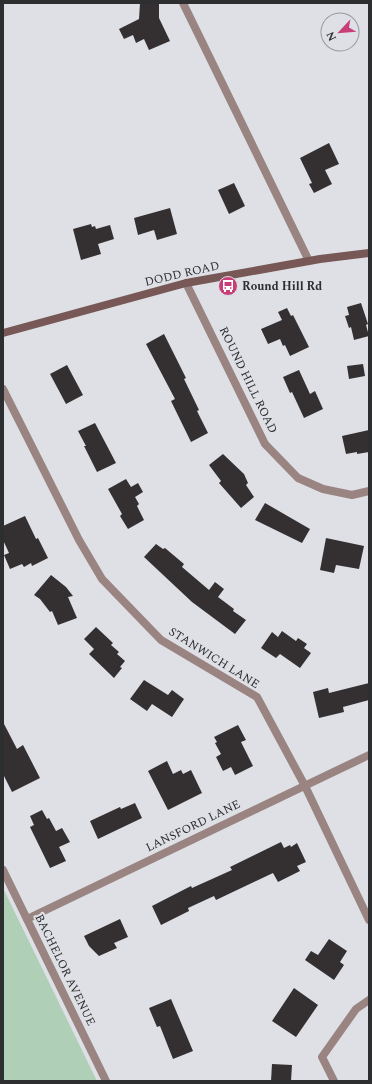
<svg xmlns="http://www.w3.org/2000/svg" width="372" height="1084" font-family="Spectral,serif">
<rect width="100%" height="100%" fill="#dee0e5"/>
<polygon fill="#b0cfb7" points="3,888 97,1081 3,1081"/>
<g fill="#343032">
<polygon points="140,3 159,3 159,18 170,41 149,50 144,39 136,43 133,35 124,39 119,29 139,19"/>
<polygon points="329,143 339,164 325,170 332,184 314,193 309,184 312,183 300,158"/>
<polygon points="234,183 245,206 229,214 218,190"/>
<polygon points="170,208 177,234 157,240 154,230 138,235 134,218"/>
<polygon points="91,224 92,227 95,226 96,229 110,225 114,239 98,244 101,254 81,260 73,229"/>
<polygon points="361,303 368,324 366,325 369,336 354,340 351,327 349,328 345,316 349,315 347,307"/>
<polygon points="287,308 291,316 293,315 309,347 290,356 285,345 283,346 280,339 268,344 261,329 282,320 278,312"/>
<polygon points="164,334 186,378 184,379 199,410 197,411 208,433 191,442 171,401 175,399 146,344"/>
<polygon points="363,364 365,376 349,379 347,366"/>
<polygon points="67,365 83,395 66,404 50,374"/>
<polygon points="299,370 310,394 315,391 323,409 304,418 292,392 290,393 283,377"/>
<polygon points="95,423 116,463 97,472 84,446 86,446 78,431"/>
<polygon points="369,430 369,452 357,454 357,452 346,454 342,436"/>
<polygon points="223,454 244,474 248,483 246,485 254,497 241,508 219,483 221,481 209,465"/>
<polygon points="126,479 131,487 138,483 143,492 135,497 139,504 137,506 144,520 128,529 120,516 122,514 108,489"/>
<polygon points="265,503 310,529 302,543 255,520"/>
<polygon points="25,516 36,539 38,538 48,558 32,566 31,563 24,567 22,564 10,569 4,555 9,553 3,540 3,526"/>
<polygon points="326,538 364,546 359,569 336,565 334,573 320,570"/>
<polygon points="156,544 163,549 165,548 184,564 182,567 209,590 215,582 224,589 218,597 234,609 233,611 246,620 235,634 192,602 144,557"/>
<polygon points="51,575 66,587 73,596 68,597 77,618 58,625 52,611 50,612 40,599 34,595"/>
<polygon points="96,627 113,643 111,645 119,652 117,654 125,661 120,667 122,668 114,678 89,654 94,649 84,639"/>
<polygon points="282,631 296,641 298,638 307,644 304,648 311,653 300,668 280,654 276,658 261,648 272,632 278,637"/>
<polygon points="144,680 168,695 172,690 184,699 172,717 152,704 147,711 130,699"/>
<polygon points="369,683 369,700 343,707 344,712 319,718 313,692 328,688 329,693"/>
<polygon points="3,722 17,749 23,745 40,778 12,792 3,774"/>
<polygon points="238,725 246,740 241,742 253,766 235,775 231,767 223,771 216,757 221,754 215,743 217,742 214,737"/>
<polygon points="167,761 173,774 181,770 183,774 191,770 202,793 168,810 148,771"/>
<polygon points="135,803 142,818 98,839 90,821 120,807 121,809"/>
<polygon points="42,810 47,819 49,818 56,831 62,828 70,842 59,847 66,861 50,868 30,827 34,825 30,816"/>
<polygon points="281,842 284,848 290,845 291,847 297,843 306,862 297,866 300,871 278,882 273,873 216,900 214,896 188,908 189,911 161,925 152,906 191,886 192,888 232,870 230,867"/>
<polygon points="120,919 128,937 114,943 117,948 99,956 89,946 84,936"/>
<polygon points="329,939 347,951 340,962 344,965 334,980 305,960 311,951 318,955"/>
<polygon points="294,988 318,1005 296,1037 272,1021"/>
<polygon points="171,999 193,1051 173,1059 160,1026 157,1027 149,1008"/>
<polygon points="272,1064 292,1065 291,1081 271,1081"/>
</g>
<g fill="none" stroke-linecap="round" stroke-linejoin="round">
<polyline stroke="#9a8482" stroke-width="8" points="183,3 309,261"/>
<g stroke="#9a8482" stroke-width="8">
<polyline points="186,283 265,444 298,478 323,489 352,495 369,491"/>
<polyline points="3,389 79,540 102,579 161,640 257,697 305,786 369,920"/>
<polyline points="3,870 106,1081"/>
<polyline points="27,919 369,755"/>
<polyline points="334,1081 322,1057 356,1009 369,1000"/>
</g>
<polyline stroke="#775856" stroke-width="8" points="3,333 186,283 320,259 369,253"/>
</g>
<defs>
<g id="bus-disc" transform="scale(1)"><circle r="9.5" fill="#c83f78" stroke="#dee0e5"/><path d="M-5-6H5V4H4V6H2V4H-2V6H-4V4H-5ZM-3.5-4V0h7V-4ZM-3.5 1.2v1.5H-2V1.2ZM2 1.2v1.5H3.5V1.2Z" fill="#fff"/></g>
</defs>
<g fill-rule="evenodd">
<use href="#bus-disc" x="228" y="286"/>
</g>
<g text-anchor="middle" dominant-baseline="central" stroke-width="4" stroke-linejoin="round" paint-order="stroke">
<g font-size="12" fill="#2d2e30" stroke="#dee0e5">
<text transform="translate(182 274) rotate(-13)">DODD ROAD</text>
<text transform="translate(248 380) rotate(64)">ROUND HILL ROAD</text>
<text transform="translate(214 658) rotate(32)">STANWICH LANE</text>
<text transform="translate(193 826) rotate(-26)">LANSFORD LANE</text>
<text transform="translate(65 970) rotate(64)">BACHELOR AVENUE</text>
</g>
<g font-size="12" font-weight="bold" fill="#2d2e30" stroke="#dee0e5" text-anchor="start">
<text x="242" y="286">Round Hill Rd</text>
</g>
</g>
<rect width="372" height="1084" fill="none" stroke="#2d2e30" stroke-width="8"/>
<g transform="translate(340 32) rotate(244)"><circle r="19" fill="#dee0e5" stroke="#97999d"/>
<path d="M0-3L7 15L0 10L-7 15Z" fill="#c83f78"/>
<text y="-6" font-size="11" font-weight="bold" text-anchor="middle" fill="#2d2e30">N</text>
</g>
</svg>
